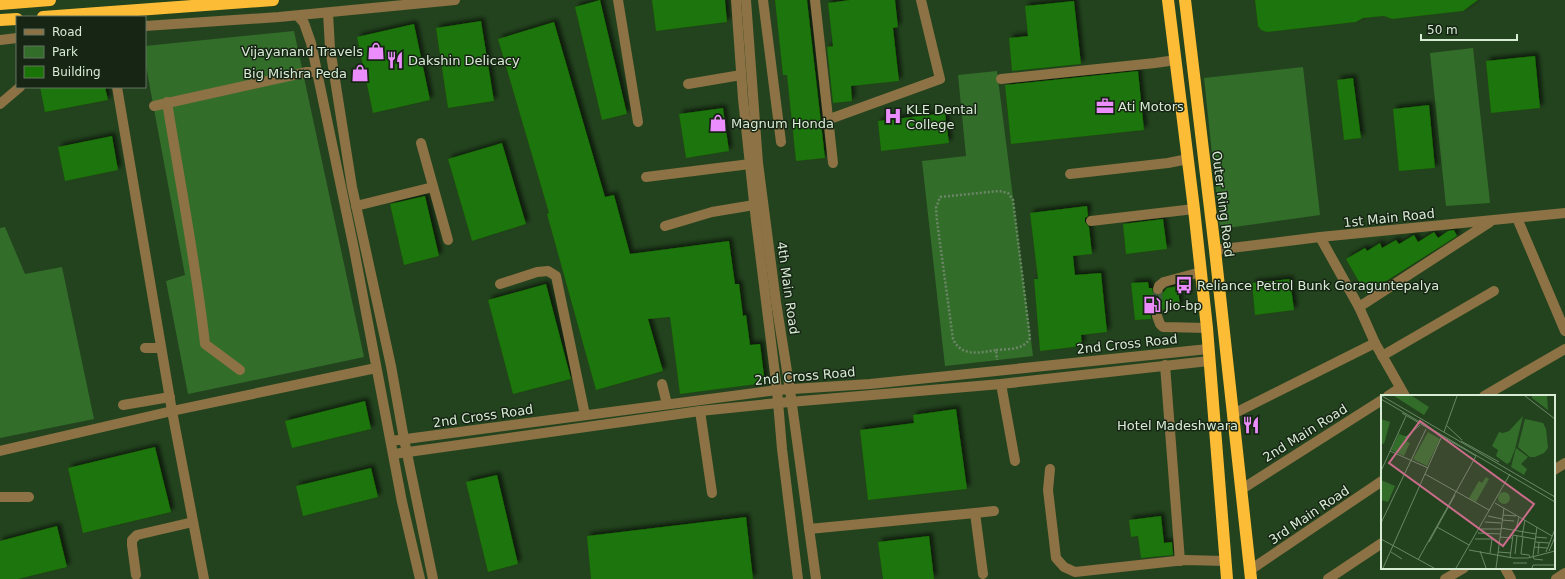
<svg xmlns="http://www.w3.org/2000/svg" width="1565" height="579" font-family="'DejaVu Sans',sans-serif">
<defs>
<filter id="shadow"><feDropShadow dx="3.5" dy="-3.5" stdDeviation="2" flood-color="#0009"/></filter>
</defs>
<rect width="100%" height="100%" fill="#23431e"/>
<g fill="#336d2a">
<polygon points="294,31 364,357 188,394 166,281 185,275 145,61 145,46"/>
<polygon points="1473,48 1490,203 1446,206 1430,53"/>
<polygon points="1303,67 1320,215 1220,229 1204,78"/>
<polygon points="997,71 1033,356 945,366 922,161 966,156 958,75"/>
<polygon points="5,227 25,274 62,267 94,419 0,438 0,228"/>
</g>
<g fill="#1b7407" filter="url(#shadow)">
<polygon points="600,0 627,114 602,120 575,7"/>
<polygon points="652,0 725,0 727,22 656,31"/>
<polygon points="775,0 807,0 825,158 796,161 787,75 783,75"/>
<polygon points="850,0 895,0 898,27 893,28 899,81 851,86 852,101 833,103 827,47 833,46 828,3"/>
<polygon points="1255,0 1478,0 1463,11 1392,19 1384,16 1363,18 1356,22 1267,32 1261,30 1258,26"/>
<polygon points="1074,1 1081,64 1012,71 1009,38 1028,36 1025,6"/>
<polygon points="481,21 494,101 448,108 436,28"/>
<polygon points="554,22 605,197 614,195 630,254 729,241 735,284 739,284 743,316 746,315 750,345 760,344 765,383 680,394 670,317 648,319 663,371 596,390 547,214 549,213 498,39"/>
<polygon points="414,24 430,100 373,113 357,37"/>
<polygon points="1535,56 1540,108 1491,113 1486,61"/>
<polygon points="1138,71 1144,130 1011,144 1005,85"/>
<polygon points="1353,78 1361,138 1344,140 1337,80"/>
<polygon points="40,87 105,87 108,100 45,112"/>
<polygon points="1429,105 1435,168 1399,171 1393,109"/>
<polygon points="723,108 729,151 686,158 679,114"/>
<polygon points="945,113 949,143 881,151 878,121"/>
<polygon points="112,136 118,170 65,181 58,147"/>
<polygon points="502,143 526,224 472,241 448,159"/>
<polygon points="425,196 439,256 404,265 390,204"/>
<polygon points="1087,206 1088,216 1085,218 1085,222 1089,227 1092,254 1073,256 1075,275 1101,273 1107,332 1081,335 1082,346 1040,351 1034,279 1038,279 1030,213"/>
<polygon points="1163,219 1167,249 1126,254 1123,224"/>
<polygon points="1454,230 1457,236 1366,294 1346,259 1365,248 1367,251 1380,243 1382,248 1396,240 1399,244 1414,235 1418,242 1434,232 1438,238 1448,231"/>
<polygon points="1290,279 1294,310 1255,315 1252,283"/>
<polygon points="1148,282 1149,288 1152,288 1153,293 1156,295 1162,294 1167,288 1178,286 1180,308 1151,311 1151,319 1135,320 1131,283"/>
<polygon points="546,284 571,379 513,394 488,300"/>
<polygon points="365,401 371,429 292,448 285,421"/>
<polygon points="956,409 967,489 868,500 860,430 914,423 913,415"/>
<polygon points="155,447 171,512 83,533 68,468"/>
<polygon points="371,468 378,497 303,516 296,486"/>
<polygon points="497,475 518,564 488,572 466,482"/>
<polygon points="1161,516 1164,543 1172,542 1173,555 1141,558 1138,536 1131,537 1129,520"/>
<polygon points="746,517 753,579 591,579 587,536"/>
<polygon points="57,526 67,567 18,579 0,579 0,541"/>
<polygon points="929,536 934,579 883,579 878,542"/>
</g>
<g fill="none" stroke-linecap="round" stroke-linejoin="round">
<polyline stroke="#3e5c39" stroke-width="10" stroke-dasharray="10 5" stroke-linecap="butt" points="1157,316 1158,289"/>
<path stroke="#6b8666" stroke-width="2.5" stroke-dasharray="2 2" stroke-linecap="butt" d="M996,350C1008,349 1024,350 1030,338L1013,200L1008,193L999,191L940,197L936,208L937,221L953,339C961,357 980,353 996,350L997,360"/>
<g stroke="#8c7244" stroke-width="10">
<polyline points="618,0 638,122"/>
<polyline points="736,0 743,99 756,221 777,390 782,449 798,579"/>
<polyline points="746,0 758,163 776,302 790,390 816,579"/>
<polyline points="763,0 781,142"/>
<polyline points="815,0 833,163"/>
<polyline points="328,13 330,48 352,187 391,366 404,439 433,579"/>
<polyline points="298,16 304,23 311,43 354,249 402,502 420,579"/>
<polyline points="145,26 279,17 455,0"/>
<polyline points="0,40 17,38"/>
<polyline points="1001,79 1155,63 1176,60"/>
<polyline points="688,84 741,75"/>
<polyline points="117,87 172,411 204,579"/>
<path d="M167,102C180,183 196,263 205,344L240,370"/>
<polyline points="0,104 20,87"/>
<polyline points="154,106 307,72 317,72"/>
<polyline points="827,120 940,79 921,0"/>
<polyline points="421,143 448,240"/>
<polyline points="1070,174 1168,163 1188,159"/>
<polyline points="646,177 750,164"/>
<polyline points="356,206 433,187"/>
<polyline points="1517,218 1565,331"/>
<polyline points="1091,221 1194,209"/>
<polyline points="665,226 712,212 754,205"/>
<polyline points="1320,237 1359,307 1375,343 1405,396"/>
<polyline points="1215,250 1320,237 1565,213"/>
<polyline points="500,284 537,272 548,271 556,276 585,415"/>
<polyline points="1158,289 1159,286 1164,282 1201,272"/>
<polyline points="1359,307 1490,222"/>
<polyline points="1157,316 1160,324 1163,327 1207,328"/>
<polyline points="145,348 161,348"/>
<polyline points="1382,356 1494,291"/>
<polyline points="1165,365 1180,561"/>
<polyline points="662,384 667,404"/>
<polyline points="1001,384 1015,461"/>
<polyline points="1388,396 1400,388"/>
<polyline points="1484,396 1565,349"/>
<polyline points="123,405 170,397"/>
<polyline points="700,411 712,493"/>
<polyline points="1233,414 1375,343"/>
<polyline points="391,441 777,390 870,384 1208,349"/>
<polyline points="0,451 172,411 376,368"/>
<polyline points="394,454 700,411 778,403 1001,384 1209,361"/>
<polyline points="1050,469 1048,490 1056,558 1064,567 1075,572 1185,560 1225,561"/>
<polyline points="1554,470 1565,463"/>
<polyline points="1242,489 1382,400"/>
<polyline points="0,497 29,497"/>
<polyline points="809,529 975,513"/>
<polyline points="1505,568 1511,579"/>
<polyline points="1250,570 1382,481"/>
<polyline points="983,574 975,513 994,511"/>
<polyline points="136,575 132,545 132,540 137,535 193,522"/>
<polyline points="1328,579 1382,543"/>
<polyline points="1445,579 1464,568"/>
<polyline points="1556,579 1565,573"/>
</g>
<g stroke="#fcbc35" stroke-width="12">
<polyline points="1168,0 1194,209 1207,328 1227,579"/>
<polyline points="1185,0 1215,250 1251,579"/>
<polyline points="0,4 50,0"/>
<polyline points="43,17 273,0"/>
<polyline points="0,20 17,19"/>
</g>
</g>
<defs>
<g id="shop-bare" transform="scale(1.38)"><path d="M-5-2.5h2.3a2.7 3.5 0 0 1 5.4 0H5L5.5 6h-11ZM-1.5-2.5h3a1.5 2.3 0 0 0-3 0Z" fill="#eb8dfc" stroke="#172515" stroke-width="2.5" paint-order="stroke"/></g>
<g id="restaurant-bare" transform="scale(1.38)"><path d="M-5-6h1v4h1v-4h1v4h1v-4h1v5L-1.5 .5V6h-2V.5L-5-1ZM5-6V6H3V1.5H1.5Q1.5-4 5-6Z" fill="#eb8dfc" stroke="#172515" stroke-width="2.5" paint-order="stroke"/></g>
<g id="office-bare" transform="scale(1.38)"><path d="M-6-3h4V-5.5h4V-3h4V5H-6ZM-1-4.5V-3h2v-1.5ZM-6 0V1H6V0Z" fill="#eb8dfc" stroke="#172515" stroke-width="2.5" paint-order="stroke"/></g>
<g id="hospital-bare" transform="scale(1.38)"><path d="M-5-5h3v3.5h4V-5h3V5h-3V1.5h-4V5h-3Z" fill="#eb8dfc" stroke="#172515" stroke-width="2.5" paint-order="stroke"/></g>
<g id="bus-bare" transform="scale(1.38)"><path d="M-5-6H5V4H4V6H2V4H-2V6H-4V4H-5ZM-3.5-4V0h7V-4ZM-3.5 1.2v1.5H-2V1.2ZM2 1.2v1.5H3.5V1.2Z" fill="#eb8dfc" stroke="#172515" stroke-width="2.5" paint-order="stroke"/></g>
<g id="fuel-bare" transform="scale(1.38)"><path d="M-5.5-6h7V0h2V4h1.3V-2.5L3-4.5l.8-.8L6-3V5H2.5V1h-1V6h-7ZM-4.2-4.7v3.2H.2V-4.7Z" fill="#eb8dfc" stroke="#172515" stroke-width="2.5" paint-order="stroke"/></g>
</defs>
<g fill-rule="evenodd">
<use href="#shop-bare" x="376" y="51"/>
<use href="#restaurant-bare" x="395" y="60"/>
<use href="#shop-bare" x="360" y="73"/>
<use href="#office-bare" x="1105" y="106"/>
<use href="#hospital-bare" x="893" y="116"/>
<use href="#shop-bare" x="718" y="123"/>
<use href="#bus-bare" x="1184" y="285"/>
<use href="#fuel-bare" x="1152" y="305"/>
<use href="#restaurant-bare" x="1251" y="425"/>
</g>
<g text-anchor="middle" dominant-baseline="central" stroke-width="3" stroke-linejoin="round" paint-order="stroke">
<g font-size="13" fill="#d8ebd4" stroke="#172515" text-anchor="start">
<text x="363" y="51" text-anchor="end">Vijayanand Travels</text>
<text x="408" y="60">Dakshin Delicacy</text>
<text x="347" y="73" text-anchor="end">Big Mishra Peda</text>
<text x="1118" y="106">Ati Motors</text>
<text x="906" y="109">KLE Dental<tspan x="906" dy="15">College</tspan></text>
<text x="731" y="123">Magnum Honda</text>
<text x="1197" y="285">Reliance Petrol Bunk Goraguntepalya</text>
<text x="1165" y="305">Jio-bp</text>
<text x="1238" y="425" text-anchor="end">Hotel Madeshwara</text>
</g>
<g font-size="13" fill="#d8ebd4" stroke="#172515">
<text transform="translate(1223 204) rotate(83)">Outer Ring Road</text>
<text transform="translate(1389 218) rotate(-6)">1st Main Road</text>
<text transform="translate(788 288) rotate(82)">4th Main Road</text>
<text transform="translate(1127 344) rotate(-6)">2nd Cross Road</text>
<text transform="translate(805 376) rotate(-5)">2nd Cross Road</text>
<text transform="translate(483 416) rotate(-8)">2nd Cross Road</text>
<text transform="translate(1305 433) rotate(-32)">2nd Main Road</text>
<text transform="translate(1309 515) rotate(-34)">3rd Main Road</text>
</g>
</g>
<g transform="translate(1381 395)">
<rect width="174" height="174" fill="#23431e"/>
<path d="M13,1H31L48,12L43,20ZM151,1H166L167,15L151,3ZM142,21L134,54L129,67L126,69L115,61L117,55L111,51L118,37L122,38L128,36ZM0,24L9,27L3,49L0,48ZM144,24L162,28L165,34L167,53L163,58L154,62H149L137,52ZM47,37L59,44L46,71L32,64ZM18,39L27,42L26,47L29,48L23,61L10,55ZM135,53L147,62L140,69L146,74L143,80L130,72ZM105,82L108,84L95,107L88,103L98,86L101,88ZM0,85L14,91L7,107L0,105ZM117 103a6 6 0 1 1 12 0a6 6 0 1 1-12 0Z" fill="#336d2a"/>
<path fill="none" stroke="#6b8667" stroke-width="1" d="M1,1L174,102M144,1L174,24M0,4L174,107M21,18L95,61L37,165M66,31L81,45M63,37L76,1M24,43L39,30M80,46L118,67M9,56L47,73M0,76L25,21M44,79L108,115M114,108L171,141M122,120L135,121M107,121L121,124M121,125L133,126M104,127L120,128M0,128L45,34M56,132L88,150M120,133L155,139M100,134H120M135,134L138,122M97,138L119,139M141,141L144,125M119,142L131,143M142,142L140,159L148,160L149,162M154,142L166,143M0,144L53,173M94,144H111L109,158M48,147L74,100M154,147L168,148M153,152L166,153M88,155L132,163H147L174,156M99,156L105,173M168,156L174,142M10,157L21,164M117,157L130,158M165,157L174,134M134,159L136,141M157,159L158,147M152,161L156,132M152,161L153,164L162,165M129,163L132,140L154,144M132,168H146M2,173L60,43M75,173L129,79M115,173L123,113M151,173L152,170H174"/>
<path fill="#cb6c8b" fill-opacity="0.15" stroke="#cb6c8b" stroke-width="2" d="M39,26L153,109L122,151L8,68Z"/>
<rect width="174" height="174" fill="none" stroke="#d8ebd4" stroke-width="2"/>
</g>
<rect x="16" y="16" width="130" height="72" fill="#172515" stroke="#647461"/>
<rect x="24" y="29" width="20" height="6" fill="#8c7244" stroke="#647461"/>
<text x="52" y="36" font-size="12" fill="#d8ebd4">Road</text>
<rect x="24" y="46" width="20" height="12" fill="#336d2a" stroke="#647461"/>
<text x="52" y="56" font-size="12" fill="#d8ebd4">Park</text>
<rect x="24" y="66" width="20" height="12" fill="#1b7407" stroke="#647461"/>
<text x="52" y="76" font-size="12" fill="#d8ebd4">Building</text>
<path d="M1421 34v6h96v-6" fill="none" stroke="#d8ebd4" stroke-width="2"/>
<text x="1427" y="34" font-size="12" fill="#d8ebd4" stroke="#172515" stroke-width="3" paint-order="stroke">50 m</text>
</svg>
